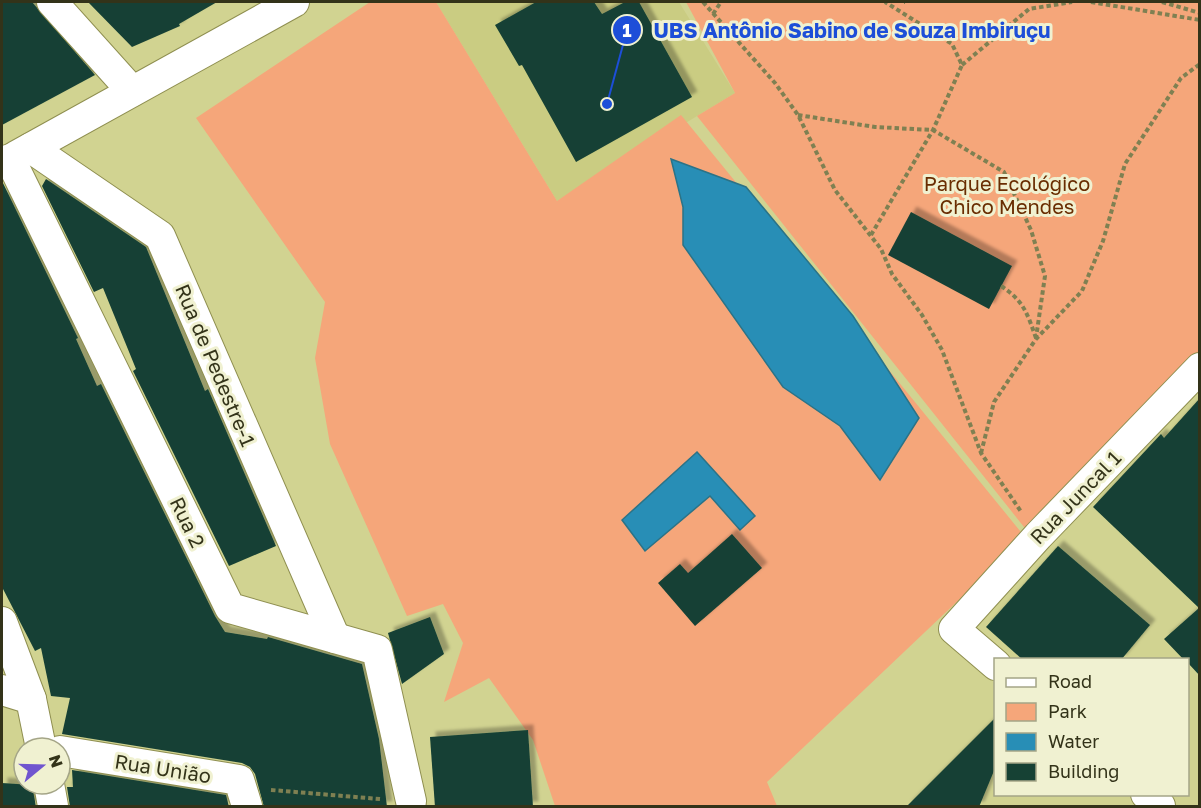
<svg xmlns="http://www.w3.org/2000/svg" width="1201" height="808" font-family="'Golos Text',sans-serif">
<defs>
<filter id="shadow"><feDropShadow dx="5.5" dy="-5.5" stdDeviation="1.5" flood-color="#0004"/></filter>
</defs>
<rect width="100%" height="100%" fill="#d1d391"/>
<polygon fill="#cacc82" points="436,2 679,2 735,93 557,201"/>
<g fill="#f5a67a">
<polygon points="370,2 436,2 557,201 681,115 1025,537 767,782 777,806 555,806 533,740 489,678 444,702 463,643 443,604 407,616 330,444 315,358 325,302 196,118"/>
<polygon points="686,2 1199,2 1199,352 1028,532 697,116 735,93"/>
</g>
<g fill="#288eb6" stroke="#2b7387" stroke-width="1.5">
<polygon points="671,159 746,187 853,316 919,418 880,480 840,426 783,387 683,245 683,207"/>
<polygon points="697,452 755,516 740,530 710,496 645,551 622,520"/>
</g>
<g fill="#164134" filter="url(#shadow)">
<polygon points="2,2 32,2 95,75 2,125"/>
<polygon points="88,2 217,2 179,24 180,26 132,47"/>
<polygon points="536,2 594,2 602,14 625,2 639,2 692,97 576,162 522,65 519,66 495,25"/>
<polygon points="46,179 146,247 205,391 208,389 276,546 229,566 133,371 136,369 103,288 94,292 42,186"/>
<polygon points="2,181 78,338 76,339 97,386 101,384 215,616 225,632 267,639 268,637 362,664 379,739 387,807 264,807 255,774 250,767 242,763 62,734 70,698 51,696 41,648 35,651 2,587"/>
<polygon points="911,212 1012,266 989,309 888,255"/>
<polygon points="1200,398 1200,676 1188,663 1188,660 1184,660 1164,639 1199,608 1093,507 1161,434 1164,438"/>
<polygon points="732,534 762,568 695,626 658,583 680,564 688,573"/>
<polygon points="1058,546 1150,625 1121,660 1023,660 986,627"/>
<polygon points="430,617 444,654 402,684 388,633"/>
<polygon points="996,717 996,766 979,807 906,807"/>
<polygon points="528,730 533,807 435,807 430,737"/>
<polygon points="72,770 226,795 229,807 70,807 67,787 73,787"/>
<polygon points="2,783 32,785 36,807 2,807"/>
</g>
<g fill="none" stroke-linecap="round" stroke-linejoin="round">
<g stroke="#8f8f50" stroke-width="32">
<g id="minor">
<polyline points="52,2 132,91"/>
<polyline points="31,148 160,236 335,638"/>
<polyline points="16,156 294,2"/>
<polyline points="10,159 230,608 377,650 411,801"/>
<polyline points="2,622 31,699"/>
<polyline points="996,665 954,629 1038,536 1200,368"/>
<polyline points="2,690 31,699 41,748"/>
<polyline points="60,751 239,780 247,806"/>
<polyline points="49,784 53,806"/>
<polyline points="1146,794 1160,806"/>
</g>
</g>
<g stroke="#7f8052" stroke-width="4" stroke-dasharray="4.5 3" stroke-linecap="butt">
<polyline points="703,2 775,83 798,115 835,190 881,249 892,274 922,315 942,350 981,453 1022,513"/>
<polyline points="904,2 905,2"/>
<polyline points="1091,2 1200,20"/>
<polyline points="1162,2 1200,13"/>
<polyline points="713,14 721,2"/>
<polyline points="962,65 1029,9 1072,2"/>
<polyline points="798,115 875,127 933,130 1004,172 1031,230 1045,276 1036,338"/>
<polyline points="871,235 933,130 962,65 952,44 885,2"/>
<path d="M1001,286C1024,301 1027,313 1036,338"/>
<polyline points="981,453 994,402 1036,339 1082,291 1103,241 1125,164 1181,78 1200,64"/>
<polyline points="271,790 380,799"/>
</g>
<use href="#minor" stroke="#fff" stroke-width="30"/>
</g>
<g text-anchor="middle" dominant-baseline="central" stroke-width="6" stroke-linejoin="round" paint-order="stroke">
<g font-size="20" fill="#692d02" stroke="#f0f1d1">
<text x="1007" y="183">Parque Ecológico<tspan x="1007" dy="23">Chico Mendes</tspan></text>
</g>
<g font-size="20" fill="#333319" stroke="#f0f1d1">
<text transform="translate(216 365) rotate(67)">Rua de Pedestre-1</text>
<text transform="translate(1075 497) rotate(-46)">Rua Juncal 1</text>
<text transform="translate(188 522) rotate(64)">Rua 2</text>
<text transform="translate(163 768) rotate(9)">Rua União</text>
</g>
</g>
<path fill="none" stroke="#1d4ed8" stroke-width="2" d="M607 104L627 30"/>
<g fill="#1d4ed8" stroke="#f0f1d1" stroke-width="2">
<circle cx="607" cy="104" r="6"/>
<circle cx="627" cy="30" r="15"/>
</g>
<g font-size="18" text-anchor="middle" font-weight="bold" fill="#fff">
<text x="627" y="37">1</text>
</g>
<g font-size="21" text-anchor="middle" font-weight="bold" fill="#1d4ed8" stroke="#f0f1d1" stroke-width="6" stroke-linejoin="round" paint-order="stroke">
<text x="852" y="38">UBS Antônio Sabino de Souza Imbiruçu</text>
</g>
<rect width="1201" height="808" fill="none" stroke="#333319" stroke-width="6"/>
<rect x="994" y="658" width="195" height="138" fill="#f0f1d1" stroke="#a4a587" stroke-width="1.5"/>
<rect x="1006" y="678" width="30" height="9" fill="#ffffff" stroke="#a4a587" stroke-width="1.5"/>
<text x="1048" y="688" font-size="18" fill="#333319">Road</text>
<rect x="1006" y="703" width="30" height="18" fill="#f5a67a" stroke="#a4a587" stroke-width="1.5"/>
<text x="1048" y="718" font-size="18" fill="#333319">Park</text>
<rect x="1006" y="733" width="30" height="18" fill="#288eb6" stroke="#a4a587" stroke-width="1.5"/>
<text x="1048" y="748" font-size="18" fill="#333319">Water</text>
<rect x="1006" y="763" width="30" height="18" fill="#164134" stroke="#a4a587" stroke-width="1.5"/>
<text x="1048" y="778" font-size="18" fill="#333319">Building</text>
<g transform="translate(42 766) rotate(71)"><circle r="28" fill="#f0f1d1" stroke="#a4a587" stroke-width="1.5"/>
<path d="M0-4.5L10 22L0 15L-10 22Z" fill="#7055cf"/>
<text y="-9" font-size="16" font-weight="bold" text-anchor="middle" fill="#333319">N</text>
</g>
</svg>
